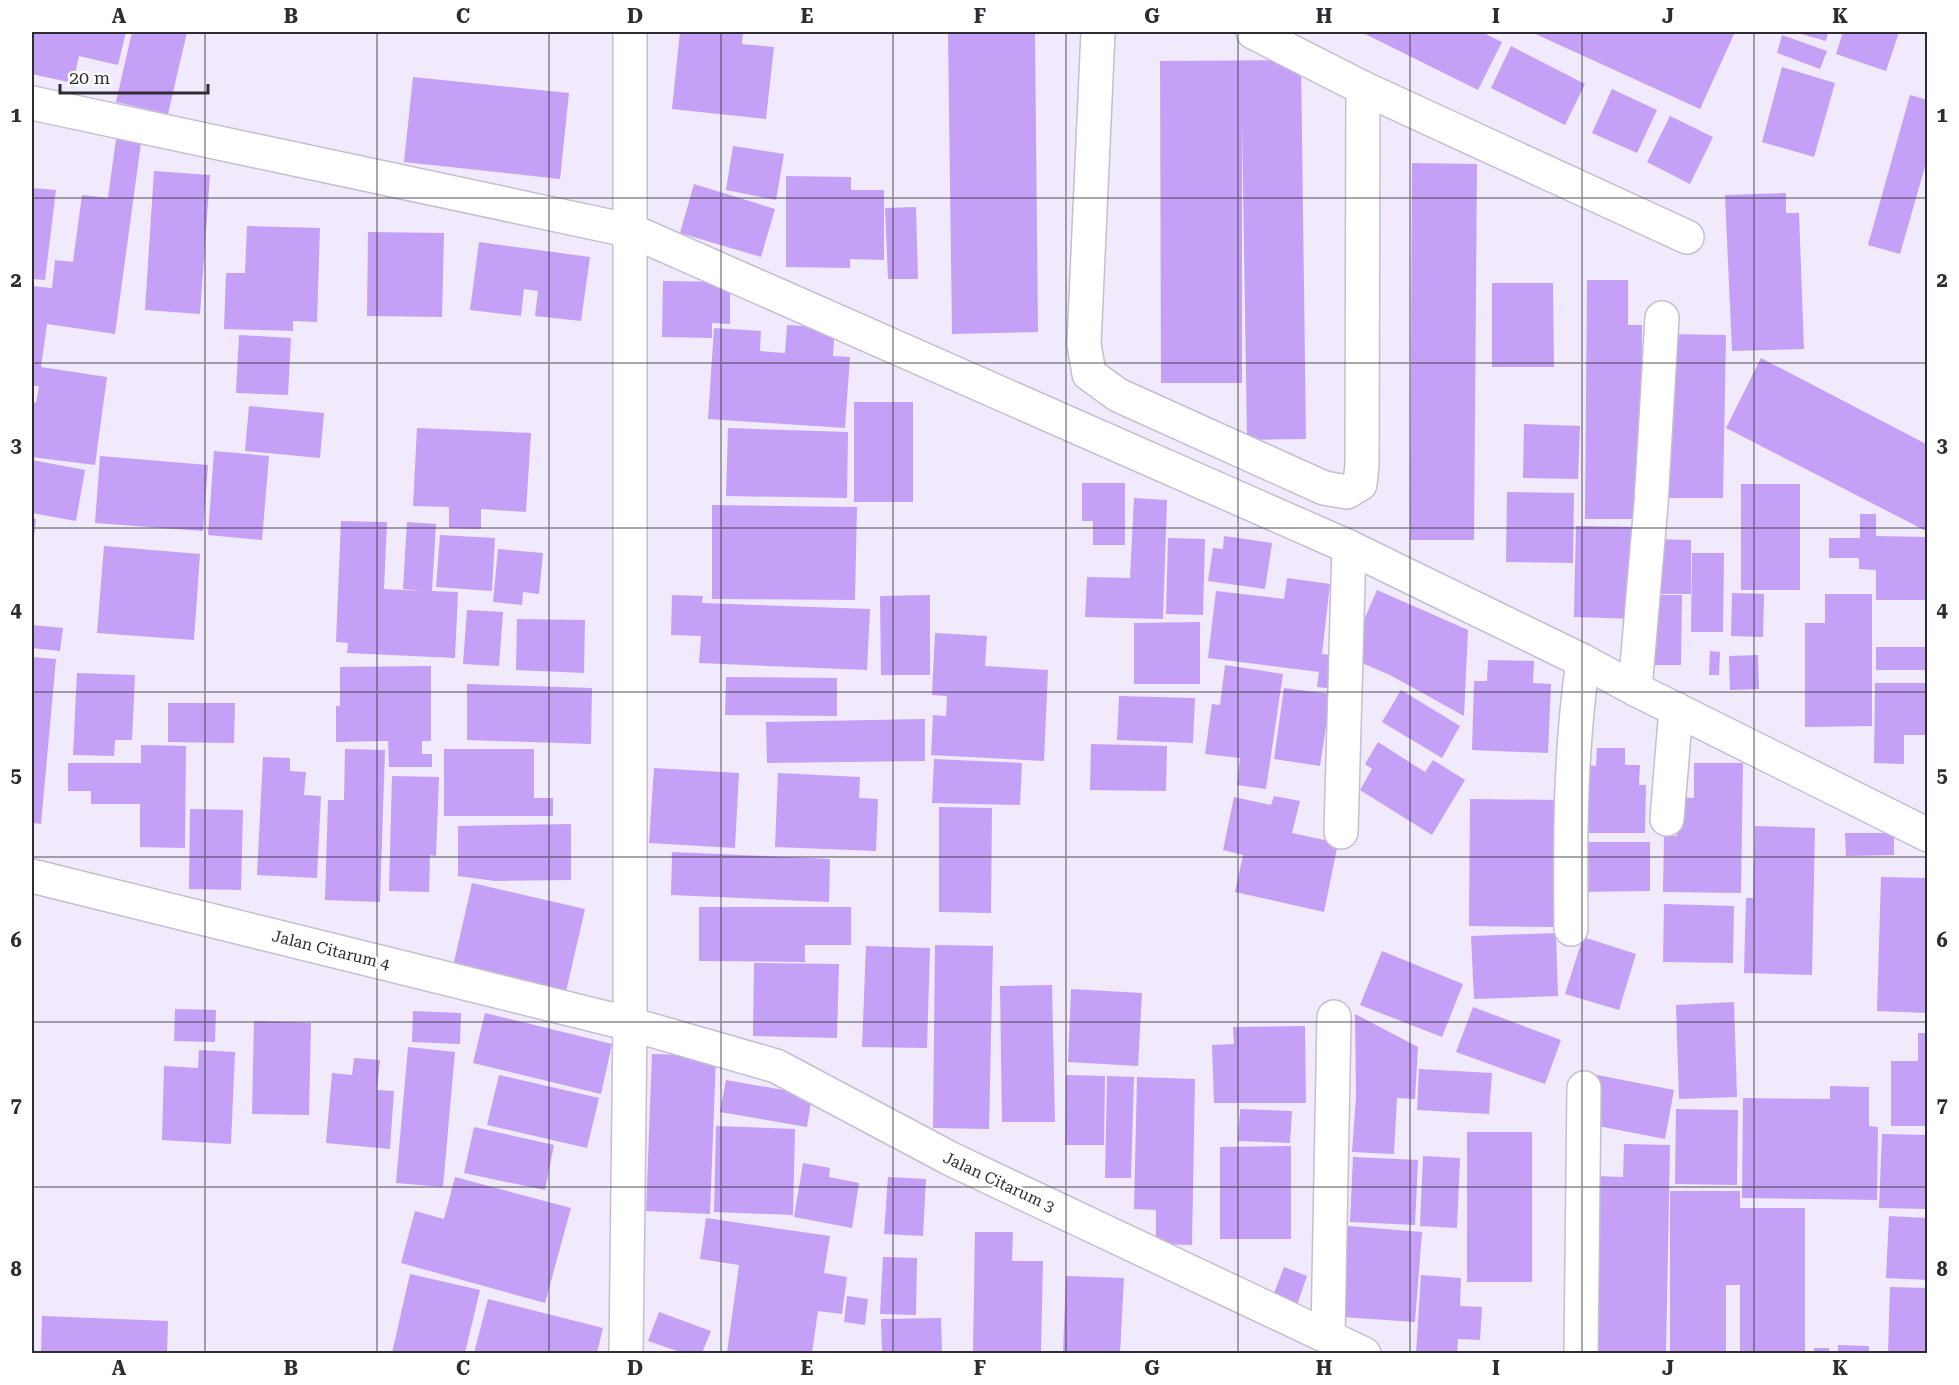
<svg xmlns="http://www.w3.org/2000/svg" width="1959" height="1385" font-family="'Roboto Serif',serif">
<rect width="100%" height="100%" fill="#f1eafc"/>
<g fill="#c5a0f7">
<polygon points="32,32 126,32 118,65 79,56 73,83 32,74"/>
<polygon points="132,32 187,32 168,114 116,102"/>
<polygon points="680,32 743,32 742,44 774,47 766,119 672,109"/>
<polygon points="948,32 1035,32 1038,332 952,334"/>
<polygon points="1361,32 1481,32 1502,42 1478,90"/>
<polygon points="1531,32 1735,32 1700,109"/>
<polygon points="1794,32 1828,32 1826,41"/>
<polygon points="1843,32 1899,32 1886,71 1836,54"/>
<polygon points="1782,35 1827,51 1820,69 1777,53"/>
<polygon points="1511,46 1585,84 1565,125 1491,88"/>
<polygon points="1301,60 1306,439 1247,440 1242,119 1242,383 1161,383 1160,61"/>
<polygon points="1782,67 1835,83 1814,157 1762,142"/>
<polygon points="413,77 569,93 560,179 404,162"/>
<polygon points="1612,89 1657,110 1637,153 1592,133"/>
<polygon points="1910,95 1928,100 1928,156 1900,254 1868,245"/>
<polygon points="1670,116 1713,137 1690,184 1647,162"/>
<polygon points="116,139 141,143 115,334 47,324 41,367 107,377 95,465 32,457 32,402 36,403 39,386 32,386 32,286 52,288 55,260 73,262 82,195 108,198"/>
<polygon points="733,146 784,154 776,200 726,190"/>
<polygon points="1412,163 1477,164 1474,540 1410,540"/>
<polygon points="154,171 210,175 200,314 145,310"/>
<polygon points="786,176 851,177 851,190 884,190 884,260 850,259 850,268 786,267"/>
<polygon points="694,184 775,209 761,257 680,233"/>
<polygon points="32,188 56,190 45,280 32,279"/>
<polygon points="1786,193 1786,213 1799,213 1804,349 1732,351 1725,195"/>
<polygon points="916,207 918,279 888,279 885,208"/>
<polygon points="247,226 320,228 317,322 293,321 293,331 224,329 226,273 245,273"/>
<polygon points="368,232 444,233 442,317 367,316"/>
<polygon points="479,242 590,257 581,321 535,316 538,291 524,289 521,316 470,310"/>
<polygon points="1587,280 1628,280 1628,325 1642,325 1641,519 1585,519"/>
<polygon points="663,281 730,282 730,324 712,323 712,338 662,337"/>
<polygon points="1492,283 1553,283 1554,367 1492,367"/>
<polygon points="787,325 835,328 833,356 850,357 845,428 708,419 714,328 761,331 760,351 785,353"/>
<polygon points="1664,334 1726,335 1723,498 1661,498"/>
<polygon points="239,335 291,338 288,395 236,393"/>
<polygon points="1761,358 1928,445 1928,532 1726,428"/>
<rect x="854" y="402" width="59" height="100"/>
<polygon points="249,406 324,413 320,458 245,451"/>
<polygon points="1524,424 1580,426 1578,479 1523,478"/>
<polygon points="417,428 531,433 526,512 481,509 481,529 449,528 449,507 413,506"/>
<polygon points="728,428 848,432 847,498 726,496"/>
<polygon points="214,451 269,456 262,540 208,535"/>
<polygon points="100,456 208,465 203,531 95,523"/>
<polygon points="32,460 85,470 76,521 32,513"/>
<polygon points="1082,483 1125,483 1125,545 1093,545 1093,521 1082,521"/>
<rect x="1741" y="484" width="59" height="106"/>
<polygon points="1507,492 1574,493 1573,563 1506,562"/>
<polygon points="1134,498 1167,500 1163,619 1085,617 1087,577 1130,578"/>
<polygon points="712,505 857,507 855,600 712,599"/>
<polygon points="1860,514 1876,514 1876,536 1928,537 1928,600 1876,600 1876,570 1859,569 1859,558 1829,558 1829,538 1860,538"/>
<polygon points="32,518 36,519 33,546 32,546"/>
<polygon points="341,521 387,522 384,589 425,591 403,589 407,522 436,524 432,591 458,592 455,658 347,653 348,643 336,642"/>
<polygon points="1576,526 1641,527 1638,619 1574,617"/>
<polygon points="440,535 495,538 492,591 436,587"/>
<polygon points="1224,536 1272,543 1265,589 1208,581 1213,548 1223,549"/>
<polygon points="1168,538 1205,539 1203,615 1166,614"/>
<polygon points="1655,539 1691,540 1691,594 1654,594"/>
<polygon points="104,546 200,554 194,640 97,633"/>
<polygon points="498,549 543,553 539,594 523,592 522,605 493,602"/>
<polygon points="1692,553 1724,553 1723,632 1691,632"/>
<polygon points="1287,578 1330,584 1322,654 1341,656 1336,689 1317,687 1319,672 1208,658 1216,591 1284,599"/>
<polygon points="1377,590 1468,630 1464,716 1390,675 1348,657"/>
<polygon points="1732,593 1764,594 1763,637 1731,636"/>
<polygon points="1825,594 1872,594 1872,726 1805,727 1805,623 1825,623"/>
<polygon points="672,595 703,596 702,603 870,609 867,670 699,663 701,636 671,635"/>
<polygon points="930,595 930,675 881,675 880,596"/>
<polygon points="1649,595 1682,595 1681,665 1646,665"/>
<polygon points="467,610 503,612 499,666 463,664"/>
<polygon points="517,619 585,620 584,673 516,670"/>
<polygon points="1200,622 1200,684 1134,684 1134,623"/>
<polygon points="32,625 63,628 60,651 32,648"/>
<polygon points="935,633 987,636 985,666 1048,670 1044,761 931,755 933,715 946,716 947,696 932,695"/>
<rect x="1876" y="647" width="52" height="23"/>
<polygon points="1710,651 1720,652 1719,675 1709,675"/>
<polygon points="1758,655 1759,689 1730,690 1729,656"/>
<polygon points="32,657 56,659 41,824 32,823"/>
<polygon points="1488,660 1534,661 1533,683 1551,684 1548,753 1472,750 1474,681 1487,681"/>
<polygon points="1225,665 1283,674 1266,789 1237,785 1240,758 1205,754 1212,704 1220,705"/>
<polygon points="431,666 431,741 422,741 422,754 432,754 432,767 389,767 388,741 336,742 336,706 340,706 340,667"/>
<polygon points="77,673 135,675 132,740 115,740 114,756 73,755"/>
<polygon points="726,677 837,678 837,716 725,715"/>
<polygon points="1875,683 1928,683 1928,735 1904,735 1904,764 1874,763"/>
<polygon points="467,684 592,688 591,744 467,740"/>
<polygon points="1284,688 1331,694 1320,766 1274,759"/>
<polygon points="1401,690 1460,726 1442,758 1382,722"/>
<polygon points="1119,696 1195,698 1193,743 1117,740"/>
<polygon points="168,703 235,703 234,743 168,742"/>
<polygon points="925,719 925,761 767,763 766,722"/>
<polygon points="1378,742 1425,772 1433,760 1465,780 1432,835 1360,790 1372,769 1365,764"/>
<polygon points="1091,744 1167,746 1166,791 1090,790"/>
<polygon points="141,745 186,746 185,848 140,847 140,804 91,804 91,791 68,791 68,763 141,763"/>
<polygon points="1597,748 1625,748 1625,765 1640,765 1639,785 1646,785 1645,833 1587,833 1588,765 1596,766"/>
<polygon points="345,749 385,750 380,902 325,900 328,800 344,800"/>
<polygon points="444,749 534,749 534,798 553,798 553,816 444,816"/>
<polygon points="263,757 290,758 290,771 306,772 304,795 321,796 317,878 257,875"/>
<polygon points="934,759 1022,763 1020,805 932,803"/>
<polygon points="1694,763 1743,763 1741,893 1663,892 1664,835 1677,836 1678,797 1694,798"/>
<polygon points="654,768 739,773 735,848 649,843"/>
<polygon points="778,773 860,777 859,798 878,799 876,851 775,847"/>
<polygon points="392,776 439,777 436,856 430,855 429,892 389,891"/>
<polygon points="1274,796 1300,801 1292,833 1338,843 1324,912 1235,892 1243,855 1223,850 1234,797 1271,805"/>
<polygon points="1470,799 1559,800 1557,927 1469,926"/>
<polygon points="939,807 992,808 991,913 939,912"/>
<polygon points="190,809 243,810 241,890 189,889"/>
<polygon points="571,824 571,880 495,881 458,876 458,826"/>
<polygon points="1755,826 1815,828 1812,975 1744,973 1746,898 1753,898"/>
<polygon points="1845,833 1894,833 1894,855 1846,856"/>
<polygon points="1573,842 1650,842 1650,891 1574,892"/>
<polygon points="672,852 830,859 829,902 671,895"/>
<polygon points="1881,877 1928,878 1928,1013 1877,1011"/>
<polygon points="472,883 585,909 563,1005 450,980"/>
<polygon points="1664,904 1734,906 1733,963 1663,962"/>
<polygon points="699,907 851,907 851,945 805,945 805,962 699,961"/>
<polygon points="1556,933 1558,996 1474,999 1471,936"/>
<polygon points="1583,937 1636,954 1619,1010 1565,994"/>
<polygon points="935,945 993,946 989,1129 933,1128"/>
<polygon points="866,946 930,948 927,1048 862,1047"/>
<polygon points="1382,951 1463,984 1442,1037 1360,1005"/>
<polygon points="754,963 839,964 837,1038 753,1036"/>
<polygon points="1052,985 1055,1122 1002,1122 1000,986"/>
<polygon points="1071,989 1142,993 1138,1066 1068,1062"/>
<polygon points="1734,1002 1737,1097 1679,1099 1676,1005"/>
<polygon points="1473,1007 1561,1040 1545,1084 1456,1052"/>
<polygon points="175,1009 216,1010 215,1042 174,1041"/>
<polygon points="413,1011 461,1013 460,1044 412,1042"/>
<polygon points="485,1013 612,1044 601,1094 473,1063"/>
<polygon points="1355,1014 1418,1047 1415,1099 1397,1098 1394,1154 1352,1152 1356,1097"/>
<polygon points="254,1021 311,1023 309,1115 252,1114"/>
<polygon points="1305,1026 1306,1103 1214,1103 1212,1045 1234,1044 1233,1027"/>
<polygon points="1918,1033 1928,1033 1928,1126 1891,1126 1891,1061 1918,1061"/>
<polygon points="408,1047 455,1052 443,1187 396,1183"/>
<polygon points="199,1050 235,1052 231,1144 162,1140 164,1066 198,1068"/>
<polygon points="652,1054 716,1056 710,1214 646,1211"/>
<polygon points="354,1058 380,1060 377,1090 394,1091 390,1149 326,1143 332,1073 352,1075"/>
<polygon points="1419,1069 1492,1073 1489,1114 1417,1110"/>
<polygon points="499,1075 599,1098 587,1148 487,1125"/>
<polygon points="1066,1075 1105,1076 1104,1145 1065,1145"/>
<polygon points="1597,1075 1674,1090 1665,1139 1588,1124"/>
<polygon points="1107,1076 1134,1077 1131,1178 1105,1178"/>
<polygon points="1137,1077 1195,1079 1192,1245 1156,1244 1156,1210 1134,1209"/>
<polygon points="726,1080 812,1095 807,1127 720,1112"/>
<polygon points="1830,1086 1869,1087 1869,1126 1878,1127 1877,1200 1742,1198 1743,1098 1830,1099"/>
<polygon points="1240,1109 1292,1111 1290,1143 1238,1141"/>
<polygon points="1676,1109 1738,1110 1737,1185 1675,1184"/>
<polygon points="716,1126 795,1129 793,1215 714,1212"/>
<polygon points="474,1127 554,1145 545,1190 464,1173"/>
<rect x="1467" y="1132" width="65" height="150"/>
<polygon points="1882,1134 1928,1135 1928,1209 1879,1208"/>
<polygon points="1624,1144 1670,1145 1666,1353 1592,1353 1596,1176 1623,1177"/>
<polygon points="1291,1146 1291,1239 1220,1239 1220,1147"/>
<polygon points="1423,1156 1460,1158 1457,1228 1420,1226"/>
<polygon points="1353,1157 1418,1160 1415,1225 1350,1222"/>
<polygon points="803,1163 830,1168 829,1177 859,1183 852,1228 794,1217"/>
<polygon points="455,1177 571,1208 545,1303 401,1263 415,1211 444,1219"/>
<polygon points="888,1177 926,1179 923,1236 884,1234"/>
<polygon points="1670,1191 1740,1191 1740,1208 1805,1208 1805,1353 1740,1353 1740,1285 1726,1285 1726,1353 1670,1353"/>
<polygon points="1889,1216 1928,1218 1928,1280 1886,1278"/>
<polygon points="706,1218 830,1236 824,1273 847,1277 842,1314 818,1311 812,1353 727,1353 739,1265 700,1259"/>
<polygon points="1348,1226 1422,1232 1415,1322 1342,1317"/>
<polygon points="975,1232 1013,1232 1012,1261 1043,1261 1041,1352 973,1351"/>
<polygon points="883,1257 917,1258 916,1315 880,1314"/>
<polygon points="1284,1267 1307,1276 1297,1305 1273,1296"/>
<polygon points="410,1274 480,1290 465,1353 392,1353"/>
<polygon points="1421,1275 1461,1278 1460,1306 1482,1307 1480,1340 1458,1339 1457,1353 1416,1353"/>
<polygon points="1066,1276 1124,1278 1120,1353 1063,1353"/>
<polygon points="1890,1287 1928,1288 1928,1353 1888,1353"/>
<polygon points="847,1296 868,1299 865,1325 844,1322"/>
<polygon points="488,1299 603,1328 597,1353 474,1353"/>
<polygon points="659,1312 711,1331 702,1353 683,1353 648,1341"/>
<polygon points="42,1316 168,1321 167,1353 41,1353"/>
<polygon points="941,1318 942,1353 882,1353 881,1319"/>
<polygon points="1838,1345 1869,1346 1869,1353 1838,1353"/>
<rect x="1814" y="1348" width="15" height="5"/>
</g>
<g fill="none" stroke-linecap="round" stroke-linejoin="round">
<g stroke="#c5becf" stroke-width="36">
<g id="minor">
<polyline points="1098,32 1084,344 1089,374 1118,395 1324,488 1347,492 1360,484 1362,465 1363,88"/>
<polyline points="1253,32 1363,88 1687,237"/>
<polyline points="32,103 632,231 1349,547 1583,661 1635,689 1928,835"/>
<polyline points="1635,689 1651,504 1662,318"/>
<polyline points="1667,819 1676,709"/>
<polyline points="1341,832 1349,547"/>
<polyline points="32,876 630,1024 776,1066 951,1159 1364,1354"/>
<path d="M1571,929C1570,837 1570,752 1583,661"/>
<polyline points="1328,1335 1334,1017"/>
<polyline points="626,1354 630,1024 630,32"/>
<polyline points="1581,1354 1584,1088"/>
</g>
</g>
<use href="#minor" stroke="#fff" stroke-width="33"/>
</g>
<path fill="none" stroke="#2e2c32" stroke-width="1.5" stroke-opacity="0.55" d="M205,32V1354M377,32V1354M549,32V1354M721,32V1354M893,32V1354M1066,32V1354M1238,32V1354M1410,32V1354M1582,32V1354M1754,32V1354M32,198H1928M32,363H1928M32,528H1928M32,692H1928M32,857H1928M32,1022H1928M32,1187H1928"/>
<g text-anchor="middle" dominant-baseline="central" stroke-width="5" stroke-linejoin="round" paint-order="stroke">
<g font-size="16" fill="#2e2c32" stroke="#fff">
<text transform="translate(331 950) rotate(14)">Jalan Citarum 4</text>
<text transform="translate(999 1182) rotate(25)">Jalan Citarum 3</text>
</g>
</g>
<rect width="1959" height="1385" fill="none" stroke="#ffffff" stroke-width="66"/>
<path d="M60 84v9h148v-9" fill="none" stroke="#2e2c32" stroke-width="3"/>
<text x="69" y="84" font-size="18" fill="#2e2c32" stroke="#ffffff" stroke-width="4.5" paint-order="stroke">20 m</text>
<rect x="33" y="33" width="1893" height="1319" fill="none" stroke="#2e2c32" stroke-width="2"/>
<g font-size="20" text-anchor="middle" font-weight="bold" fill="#2e2c32">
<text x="119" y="23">A</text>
<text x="291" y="23">B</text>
<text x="463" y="23">C</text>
<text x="635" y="23">D</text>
<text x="807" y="23">E</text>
<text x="980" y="23">F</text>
<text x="1152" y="23">G</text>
<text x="1324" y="23">H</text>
<text x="1496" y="23">I</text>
<text x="1668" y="23">J</text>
<text x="1840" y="23">K</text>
<text x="16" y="122">1</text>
<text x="1942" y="122">1</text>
<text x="16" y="287">2</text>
<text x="1942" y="287">2</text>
<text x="16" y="452">3</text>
<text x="1942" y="452">3</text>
<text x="16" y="617">4</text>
<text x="1942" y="617">4</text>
<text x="16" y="782">5</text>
<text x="1942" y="782">5</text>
<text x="16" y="947">6</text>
<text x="1942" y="947">6</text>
<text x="16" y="1112">7</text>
<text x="1942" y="1112">7</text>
<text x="16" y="1276">8</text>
<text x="1942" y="1276">8</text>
<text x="119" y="1375">A</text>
<text x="291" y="1375">B</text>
<text x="463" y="1375">C</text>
<text x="635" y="1375">D</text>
<text x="807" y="1375">E</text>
<text x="980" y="1375">F</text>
<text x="1152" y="1375">G</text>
<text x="1324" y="1375">H</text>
<text x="1496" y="1375">I</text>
<text x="1668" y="1375">J</text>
<text x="1840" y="1375">K</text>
</g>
</svg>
